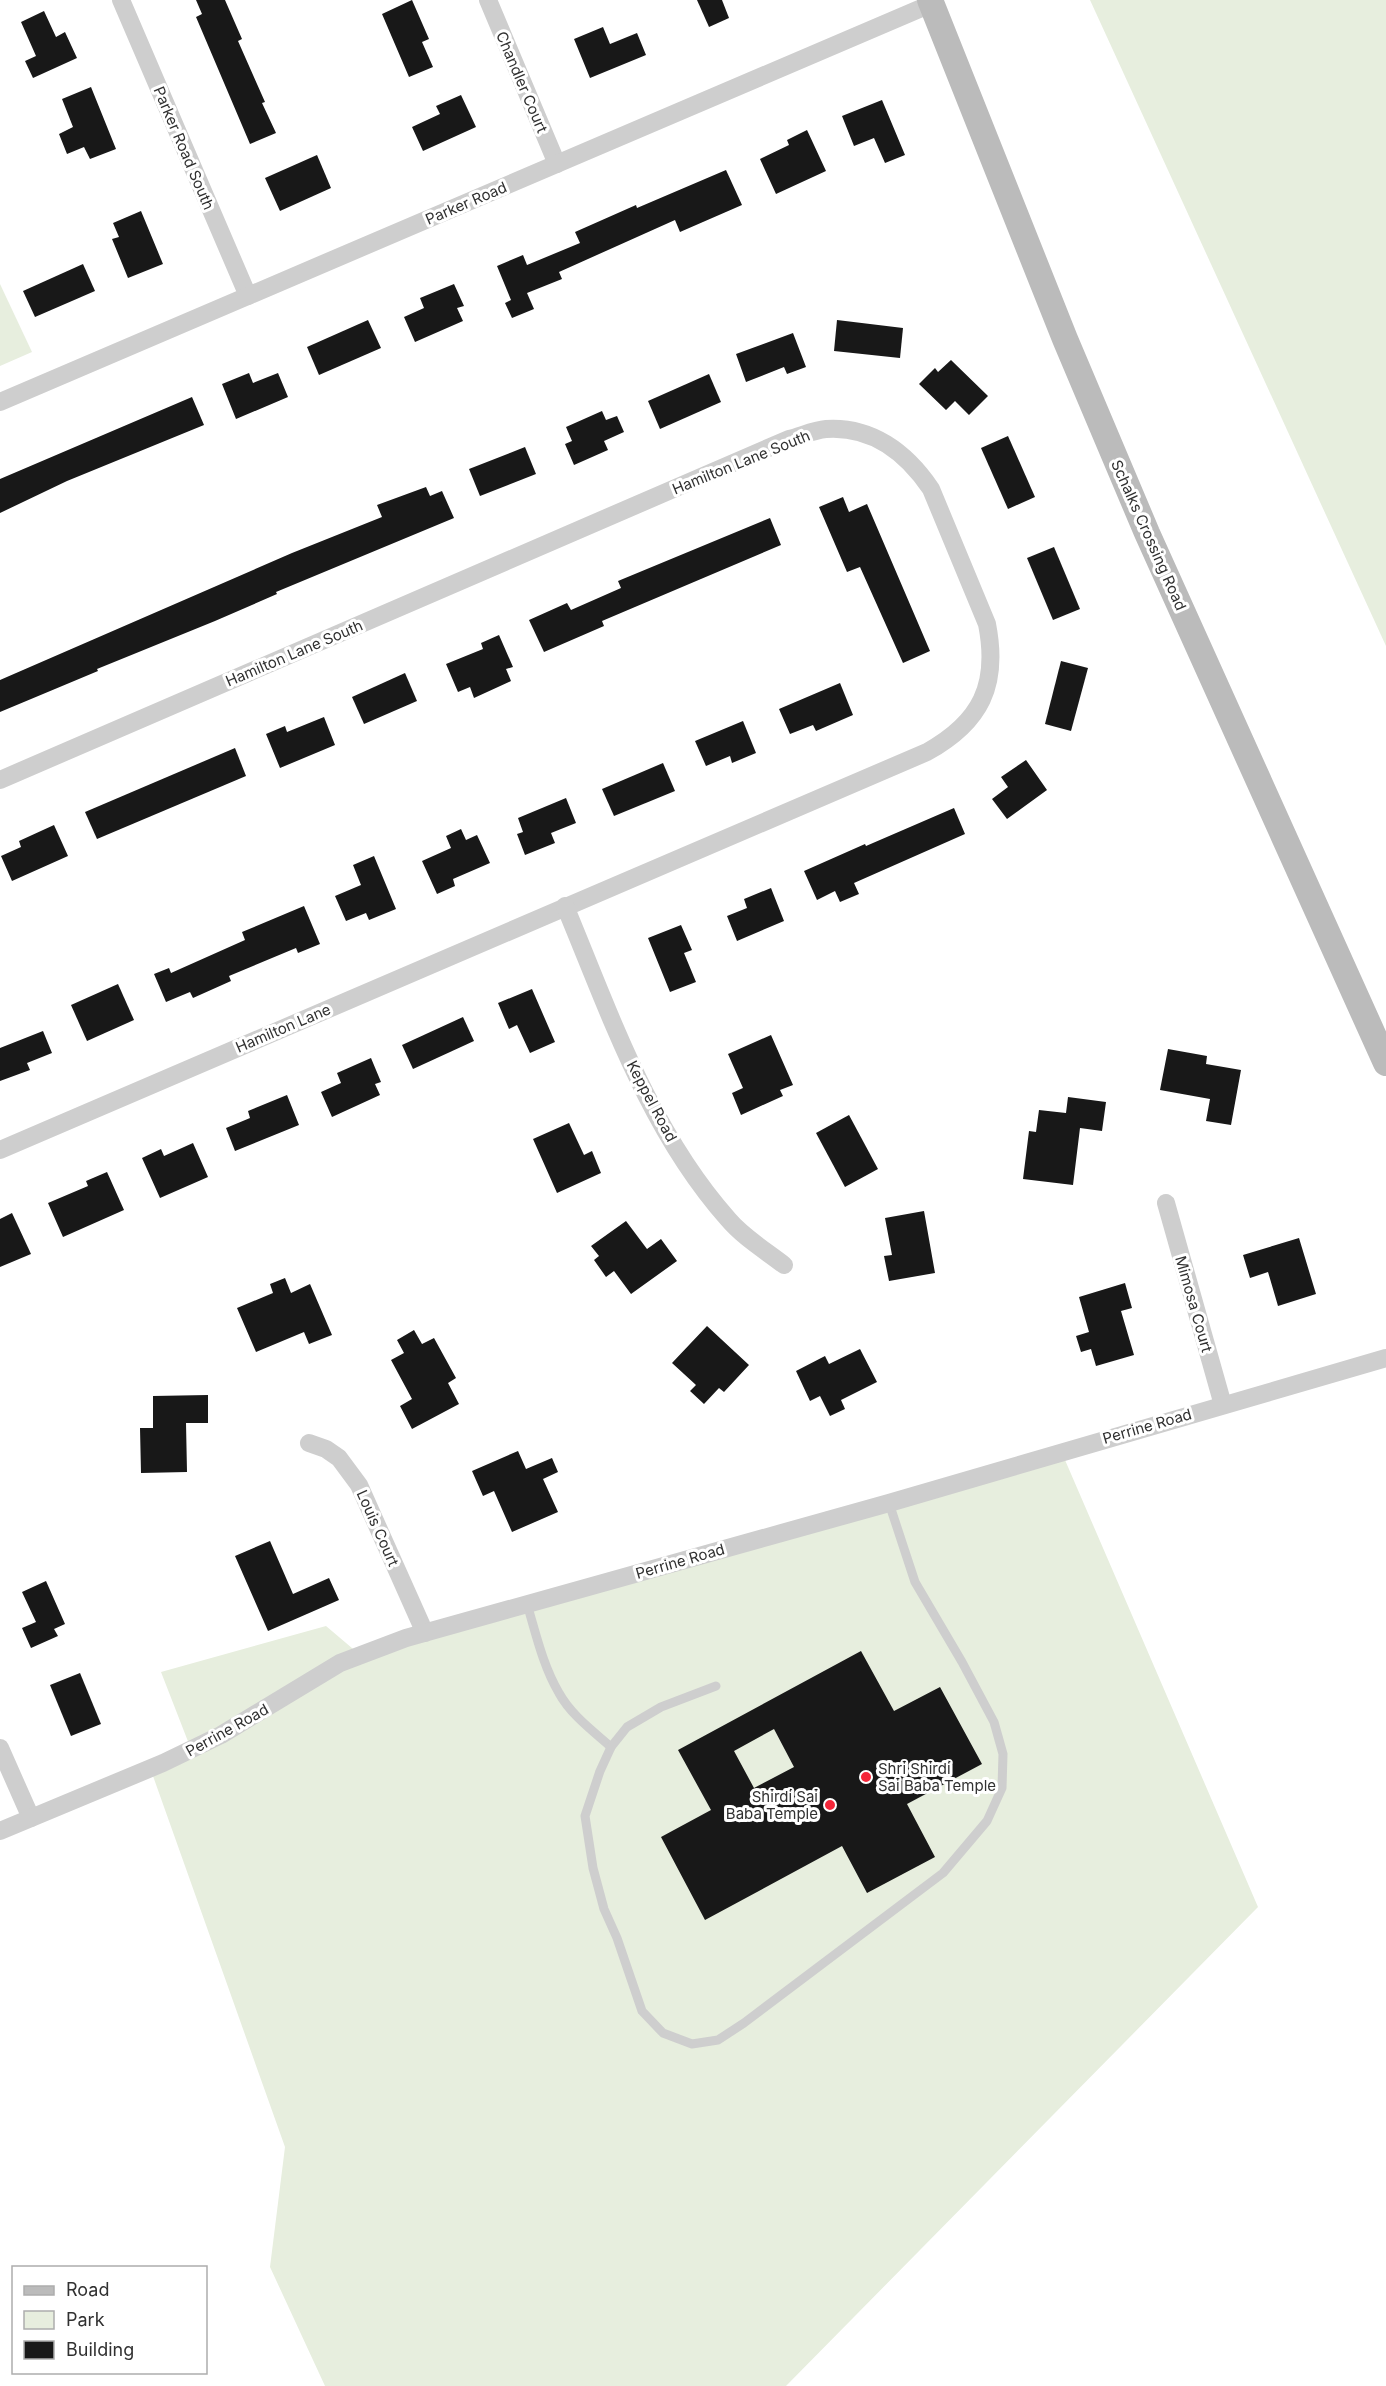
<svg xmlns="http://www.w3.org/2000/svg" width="1386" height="2386" font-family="Inter,sans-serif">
<rect width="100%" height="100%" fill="#fff"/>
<g fill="#e7eede">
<polygon points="1090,0 1386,0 1386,646"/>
<polygon points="0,284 32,352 0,366"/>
<polygon points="1065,1460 1258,1907 786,2386 325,2386 270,2267 285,2147 148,1762 189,1744 161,1672 326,1626 359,1654"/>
</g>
<g fill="#181818" fill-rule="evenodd">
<polygon points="196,0 225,0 242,39 238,41 265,102 262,103 276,133 250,144 196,17 202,14"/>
<polygon points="412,0 429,39 422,42 433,67 409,77 382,14"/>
<polygon points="697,0 722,0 729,18 709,27"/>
<polygon points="44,11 56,37 65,32 77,58 33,78 25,61 36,56 21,22"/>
<polygon points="603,27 610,44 637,33 646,55 590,78 574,39"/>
<polygon points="91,87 116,149 90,159 84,147 67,154 59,134 73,127 62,99"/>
<polygon points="461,95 476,127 423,151 412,127 440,114 436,106"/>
<polygon points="882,100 905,155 885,163 874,138 854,146 842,116"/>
<polygon points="807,130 826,171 776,194 760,159 789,145 787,140"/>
<polygon points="317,155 331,188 280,211 265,178"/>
<polygon points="726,170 742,205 680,232 675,220 559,272 562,279 527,293 534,309 512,318 505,303 511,300 497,266 523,255 527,265 580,243 575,232 636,205 637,208"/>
<polygon points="141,211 163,264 128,278 112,239 119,237 113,223"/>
<polygon points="83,264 95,291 35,317 23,291"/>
<polygon points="454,284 464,306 457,308 463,321 415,342 404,317 424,308 420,298"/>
<polygon points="368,320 381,348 319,375 307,347"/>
<polygon points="837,320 903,328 900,358 834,351"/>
<polygon points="793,333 806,367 787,374 784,367 746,382 736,354"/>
<polygon points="951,360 988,396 969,415 955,401 946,410 919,384 935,368 938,372"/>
<polygon points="249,373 253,383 278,373 288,397 236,419 222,384"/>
<polygon points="709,374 721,402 660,429 648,401"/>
<polygon points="192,397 204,425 67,481 0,513 0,479"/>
<polygon points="602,411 606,420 617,416 624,432 604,441 608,450 574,465 565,444 572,441 566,427"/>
<polygon points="1008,436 1035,497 1008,509 981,448"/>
<polygon points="525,447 536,474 480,496 469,469"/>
<polygon points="426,487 430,496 442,491 454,518 276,592 277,594 215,621 97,669 98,671 0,712 0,680 292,553 382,517 377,505"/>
<polygon points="843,497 849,512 867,504 930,651 903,663 860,567 847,572 819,507"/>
<polygon points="770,518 781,545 602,621 604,626 544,652 529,620 567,603 571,610 621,588 618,581"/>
<polygon points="1054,547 1080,609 1053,620 1027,558"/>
<polygon points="499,635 513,667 506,669 511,681 474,698 470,687 458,692 446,664 483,649 481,643"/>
<polygon points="1061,661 1088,668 1071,731 1045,724"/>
<polygon points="405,673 417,701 364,724 352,697"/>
<polygon points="840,683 853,715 816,731 813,725 790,734 779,709"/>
<polygon points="324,717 335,745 280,768 266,734 285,726 287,732"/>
<polygon points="743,721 756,753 732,763 730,756 706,766 695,741"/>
<polygon points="235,748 246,776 97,839 85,812"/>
<polygon points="1026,760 1047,790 1007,819 992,799 1008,787 1001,777"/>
<polygon points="663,763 675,791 614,816 602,789"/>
<polygon points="566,798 576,823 551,833 555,843 525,855 517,834 523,832 518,818"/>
<polygon points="954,808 965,834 854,883 859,894 840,902 835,891 817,900 804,871 865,844 866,846"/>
<polygon points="54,825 68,856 12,881 1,856 21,847 19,841"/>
<polygon points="461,829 466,840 477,835 490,863 453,879 455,886 437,894 422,861 451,848 446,836"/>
<polygon points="374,856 396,909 369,920 366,913 346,921 335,896 361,885 353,865"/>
<polygon points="771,888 784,921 737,941 727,916 747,908 744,899"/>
<polygon points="304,906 320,944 298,953 296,948 229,976 231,981 193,998 190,992 166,1002 154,974 169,968 171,973 245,940 242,932"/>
<polygon points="681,925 692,950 684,953 696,982 670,992 648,938"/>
<polygon points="118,984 134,1020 87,1041 71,1005"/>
<polygon points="532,989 555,1042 530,1053 517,1025 509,1029 498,1003"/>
<polygon points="463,1017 474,1041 413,1069 402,1045"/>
<polygon points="43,1031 52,1053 27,1063 30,1070 0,1081 0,1048"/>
<polygon points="771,1035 793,1085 780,1090 783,1096 741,1115 732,1093 743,1088 728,1054"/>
<polygon points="1168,1049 1207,1056 1206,1064 1241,1070 1231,1125 1206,1121 1210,1099 1160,1090"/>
<polygon points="371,1058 381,1082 375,1084 380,1095 332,1117 321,1092 341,1083 337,1073"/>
<polygon points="287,1095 299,1125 235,1151 226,1128 250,1118 248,1111"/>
<polygon points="1068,1097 1106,1102 1102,1131 1080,1128 1073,1185 1023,1179 1029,1131 1036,1132 1039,1110 1066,1113"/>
<polygon points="849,1115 878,1169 845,1187 816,1133"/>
<polygon points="569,1123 584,1155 592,1151 601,1173 557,1193 533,1139"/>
<polygon points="193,1143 208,1177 160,1198 142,1158 161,1149 164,1156"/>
<polygon points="107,1172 124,1210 63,1237 48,1203 88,1186 86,1181"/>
<polygon points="924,1211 935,1273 889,1281 884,1256 892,1255 885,1218"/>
<polygon points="12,1213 31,1254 0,1267 0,1219"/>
<polygon points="626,1221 647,1249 661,1239 677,1261 631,1294 614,1271 606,1277 594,1260 599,1256 591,1246"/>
<polygon points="1299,1238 1316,1294 1278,1306 1268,1272 1250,1278 1243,1255"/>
<polygon points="285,1278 291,1293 310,1284 332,1335 309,1344 304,1332 256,1352 237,1308 273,1293 270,1284"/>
<polygon points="1125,1283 1132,1308 1121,1311 1134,1355 1096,1366 1091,1349 1081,1352 1076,1336 1089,1332 1079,1297"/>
<polygon points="707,1326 749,1365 724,1392 719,1388 704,1404 690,1391 696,1385 672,1363"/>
<polygon points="414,1330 422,1344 434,1338 456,1378 448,1383 459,1404 412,1429 400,1406 412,1399 391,1360 404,1353 397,1340"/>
<polygon points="860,1349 877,1382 841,1400 845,1409 830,1416 820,1396 810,1401 796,1371 825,1356 829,1364"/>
<polygon points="208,1395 208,1423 186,1423 187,1472 141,1473 140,1428 153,1428 153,1396"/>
<polygon points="518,1451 526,1469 552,1458 558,1472 543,1479 558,1512 512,1532 494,1491 483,1496 472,1471"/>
<polygon points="270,1541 293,1594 329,1578 339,1600 268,1631 235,1556"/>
<polygon points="46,1581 65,1624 54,1629 58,1636 31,1648 22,1628 36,1622 22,1592"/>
<path d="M861,1651L894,1711L940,1687L982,1764L907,1804L935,1857L867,1893L842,1846L705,1920L661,1837L711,1810L678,1750ZM774,1729L794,1767L754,1788L734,1751Z"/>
<polygon points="80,1673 101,1724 71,1736 50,1685"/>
</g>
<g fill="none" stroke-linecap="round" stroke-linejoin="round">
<g stroke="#cecece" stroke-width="9">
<path d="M527,1604C536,1634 543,1666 559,1693C571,1715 593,1731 611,1747"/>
<polyline points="716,1686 661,1707 627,1727 611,1747 600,1771 585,1816 593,1868 604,1909 617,1938 642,2011 663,2033 692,2044 718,2040 744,2023 943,1873 987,1821 1002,1788 1003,1754 994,1722 962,1662 915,1582 889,1503"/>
</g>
<g stroke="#cecece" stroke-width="18">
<polyline points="121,0 248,296"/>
<polyline points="488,0 557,164"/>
<polyline points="0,402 931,4"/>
<path d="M0,780L789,439C801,436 814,430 826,429C871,426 906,452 931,489L987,624C999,685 981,722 927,752L0,1150"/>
<path d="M565,906C610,1014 649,1130 728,1219C743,1237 766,1251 784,1265"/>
<polyline points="1166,1203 1223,1405"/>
<polyline points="309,1443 326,1449 339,1458 359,1485 425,1633"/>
<polyline points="0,1748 31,1818"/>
<polyline points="0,1831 163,1763 221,1735 340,1663 406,1638 889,1503 1386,1358"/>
</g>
<polyline stroke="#bbb" stroke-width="26" points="930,0 1065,339 1147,533 1386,1063"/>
</g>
<g fill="#f42639" stroke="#fff" stroke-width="2">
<circle cx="866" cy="1777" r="6"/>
<circle cx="830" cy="1805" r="6"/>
</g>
<g text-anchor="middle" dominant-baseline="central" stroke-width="6" stroke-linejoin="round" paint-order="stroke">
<g font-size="15" fill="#313131" stroke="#fff">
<text transform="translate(522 82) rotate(67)">Chandler Court</text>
<text transform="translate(184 148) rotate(67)">Parker Road South</text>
<text transform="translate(466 203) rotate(-23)">Parker Road</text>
<text transform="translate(741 462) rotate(-22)">Hamilton Lane South</text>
<text transform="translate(1149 535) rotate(66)">Schalks Crossing Road</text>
<text transform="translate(294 653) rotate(-23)">Hamilton Lane South</text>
<text transform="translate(283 1028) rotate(-23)">Hamilton Lane</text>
<text transform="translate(652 1101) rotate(62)">Keppel Road</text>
<text transform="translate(1194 1304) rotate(74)">Mimosa Court</text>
<text transform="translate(1147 1426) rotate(-16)">Perrine Road</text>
<text transform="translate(378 1528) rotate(66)">Louis Court</text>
<text transform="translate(680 1561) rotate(-16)">Perrine Road</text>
<text transform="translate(227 1730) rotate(-29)">Perrine Road</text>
</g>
<g font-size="15" fill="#313131" stroke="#fff" text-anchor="start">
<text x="878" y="1768">Shri Shirdi<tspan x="878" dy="17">Sai Baba Temple</tspan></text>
<text x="818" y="1796" text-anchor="end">Shirdi Sai<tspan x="818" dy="17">Baba Temple</tspan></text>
</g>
</g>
<rect x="12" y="2266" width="195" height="108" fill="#ffffff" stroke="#adadad" stroke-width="1.5"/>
<rect x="24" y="2286" width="30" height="9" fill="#bbbbbb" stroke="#adadad" stroke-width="1.5"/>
<text x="66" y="2296" font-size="18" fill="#313131">Road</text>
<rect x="24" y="2311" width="30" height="18" fill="#e7eede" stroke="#adadad" stroke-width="1.5"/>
<text x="66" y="2326" font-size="18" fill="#313131">Park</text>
<rect x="24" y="2341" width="30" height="18" fill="#181818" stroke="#adadad" stroke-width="1.5"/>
<text x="66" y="2356" font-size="18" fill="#313131">Building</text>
</svg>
